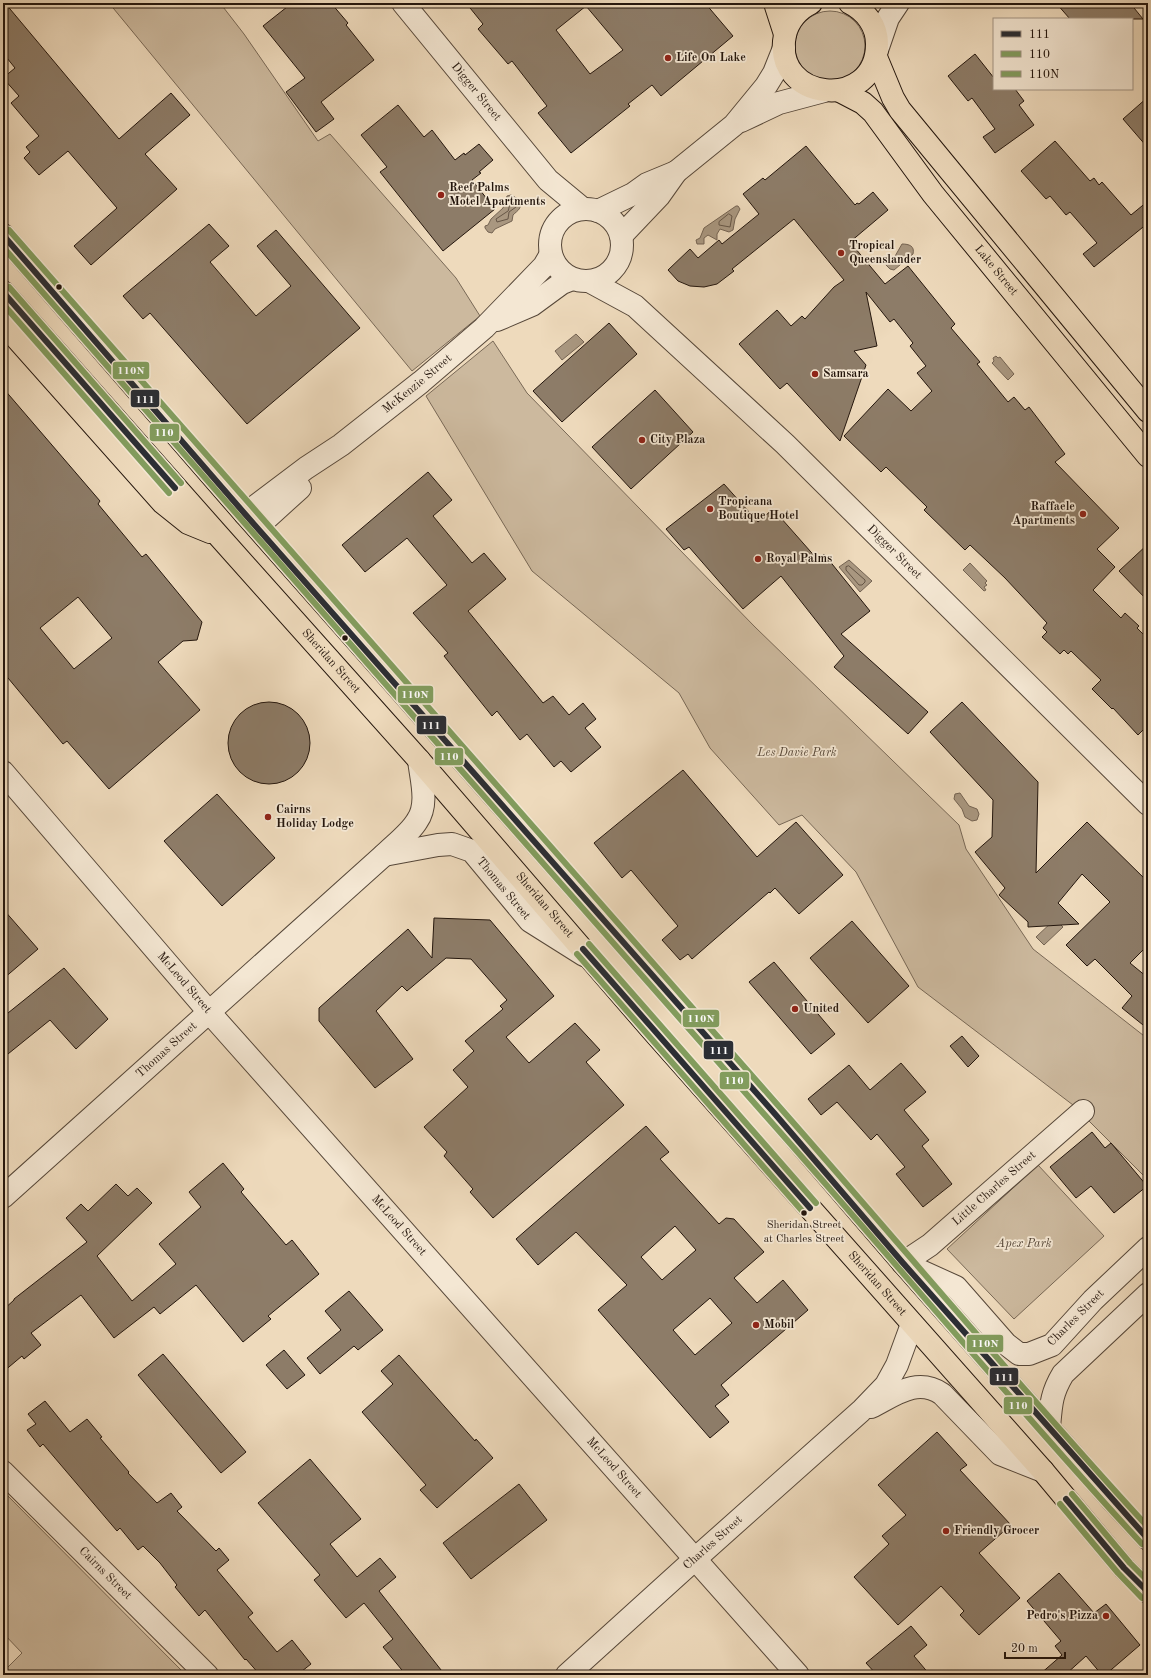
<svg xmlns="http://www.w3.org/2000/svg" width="1151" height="1678" font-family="'Old Standard TT',serif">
<rect width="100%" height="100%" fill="#eedabc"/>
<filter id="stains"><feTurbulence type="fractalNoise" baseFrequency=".005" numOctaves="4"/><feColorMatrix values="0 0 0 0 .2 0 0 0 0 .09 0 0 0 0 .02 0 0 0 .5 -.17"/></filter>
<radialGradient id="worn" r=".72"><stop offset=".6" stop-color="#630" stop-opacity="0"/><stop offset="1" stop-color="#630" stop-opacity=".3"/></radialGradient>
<g fill="#ccb99e" stroke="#786856">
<polygon points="109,3 220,3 244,34 318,141 330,134 456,278 480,316 412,371"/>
<circle cx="830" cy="46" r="35"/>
<polygon points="493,341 527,393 755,627 959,825 966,849 1033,949 1148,1039 1148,1180 1073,1105 918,987 856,872 802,815 779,825 710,748 679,693 532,571 426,396"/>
<polygon points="1038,1165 1104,1236 1014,1319 947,1249"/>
<polygon points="3,1491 186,1675 3,1675 3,1672 22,1653 3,1633"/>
</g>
<g fill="#a99780" stroke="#746352">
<path d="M511,195L520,200C522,209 518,210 513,215L512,221L495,229L492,233L488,232L485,228V226L488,225L491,219L503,208L507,196Z"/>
<polygon points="736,206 738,206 740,209 735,219 733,230 729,232 720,229 717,234 717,240 708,235 704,238 704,244 697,244 696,240 700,238 704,228"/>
<path d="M902,244C909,244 915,246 913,254L894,270L890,269L886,265V261L894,258Z"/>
<polygon points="576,334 584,342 562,360 555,351"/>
<polygon points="996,356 998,358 1000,357 1014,374 1008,380 992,363 994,361 993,358"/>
<polygon points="849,560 872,581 860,592 839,567"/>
<polygon points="970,563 987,581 985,583 987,585 984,587 986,590 984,591 963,570"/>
<polygon points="960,793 969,806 977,809 979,814 977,820 972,821 965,817 962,809 954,799 955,794"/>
<polygon points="1053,921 1057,921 1063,927 1044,945 1036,937"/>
</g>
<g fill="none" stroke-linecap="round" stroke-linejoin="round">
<g stroke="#665646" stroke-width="1">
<polygon points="511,200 516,202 516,207 509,212 508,219 497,222 496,219 508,211"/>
<polygon points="729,214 732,216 730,227 719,225 719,222"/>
<polygon points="849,566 865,580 865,582 862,585 859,585 846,570 846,567"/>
</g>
</g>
<g fill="#8d7c68" stroke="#24160d" fill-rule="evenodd">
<polygon points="3,3 5,3 119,139 171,93 190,115 145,154 177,189 91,265 74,246 117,208 68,151 39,175 24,158 30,152 26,147 39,136 11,103 19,96 3,78 15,68 3,53"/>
<polygon points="292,3 331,3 348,23 346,25 374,60 321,102 334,119 316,132 286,92 305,78 263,26"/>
<path d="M466,3H705L733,36L661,96L652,85L628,104L630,106L571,153L538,113L547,106L512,61L508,64L478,29L483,24ZM586,6L623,50L590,74L556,30Z"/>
<polygon points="1056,3 1130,3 1143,19 1070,19"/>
<polygon points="975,54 994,78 994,89 1015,89 1024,101 1019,105 1034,125 995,153 983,137 995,129 972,98 968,101 948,76"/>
<polygon points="1148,97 1148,148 1123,119"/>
<polygon points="398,105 424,137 432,130 455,160 464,153 465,155 479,144 493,160 479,172 481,173 472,180 495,209 443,251 380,172 387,167 361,135"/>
<polygon points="1055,141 1090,181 1094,178 1099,185 1102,182 1131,215 1148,201 1148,223 1094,267 1083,254 1097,243 1070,212 1066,215 1050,196 1046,199 1021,171"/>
<polygon points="806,146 855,205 857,203 859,204 873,192 888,210 850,242 885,284 908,266 955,324 951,328 980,362 977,364 1008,402 1014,397 1025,410 1029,407 1065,454 1055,462 1119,528 1097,549 1115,567 1093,590 1121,618 1125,613 1139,626 1137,628 1148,639 1148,725 1138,735 1113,708 1112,709 1092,689 1101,680 1071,651 1068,654 1064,650 1060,654 1042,637 1047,632 1043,628 1047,623 1005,578 970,545 965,550 924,510 927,507 886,467 881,472 844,436 888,389 911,411 932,391 917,373 926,366 910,346 913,343 894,319 890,322 866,292 877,346 854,351 866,365 840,441 787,383 780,389 739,344 777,310 791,326 802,316 805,319 834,287 844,280 794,219 732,269 734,271 717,284 704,287 690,286 678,281 668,270 690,249 698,258 719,240 722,244 759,214 743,194 763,178 765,180"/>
<polygon points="209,224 229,246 210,262 256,316 291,286 257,246 276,230 360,328 247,424 150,313 143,319 123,296"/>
<polygon points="609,323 637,354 562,422 533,391"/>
<path d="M3,388L100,501L98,504L142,557L146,554L202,622L197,640L183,641L158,662L200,710L109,789L67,741L63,744L3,672ZM78,597L112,638L74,669L40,628Z"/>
<polygon points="655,390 693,432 631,489 592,447"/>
<polygon points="428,472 452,500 433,516 472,563 484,553 506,579 468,611 543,703 553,696 569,715 583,703 596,719 585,728 601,747 571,772 561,761 554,767 527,734 520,740 497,711 492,716 444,656 448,653 413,613 447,585 407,538 365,572 342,545"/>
<polygon points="724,484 758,522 773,509 818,560 824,554 870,611 841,634 928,712 908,734 834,667 844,656 781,576 743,609 689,547 684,550 666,529"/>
<polygon points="1148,544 1148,601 1119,571"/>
<polygon points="962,702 1038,782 1036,873 1087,822 1148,882 1148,945 1130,963 1147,977 1148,976 1148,1029 1122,1008 1132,996 1095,959 1087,966 1066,945 1110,902 1082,874 1058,903 1079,924 1028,927 1028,922 999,895 1005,888 975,852 992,837 993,800 930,732"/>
<circle cx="269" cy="743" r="41"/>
<polygon points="683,770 757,857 796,822 843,875 799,914 775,888 770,893 769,892 692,959 688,954 680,960 662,940 678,926 631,870 622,878 594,843"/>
<polygon points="217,794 275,858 222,906 164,841"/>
<polygon points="3,909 38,949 3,979"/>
<polygon points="434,918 490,920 554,996 506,1037 529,1063 575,1023 600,1050 586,1062 624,1105 493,1218 470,1192 473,1189 444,1156 447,1152 424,1127 468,1087 453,1070 474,1051 465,1041 503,1009 500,1006 507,1000 471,959 446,958 407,991 402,986 376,1011 413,1059 375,1088 319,1021 319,1008 408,929 432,958"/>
<polygon points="852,921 909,986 868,1023 810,958"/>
<polygon points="774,962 835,1034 811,1054 749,982"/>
<polygon points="64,968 108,1019 76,1049 50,1020 3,1058 3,1017"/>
<polygon points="962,1036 979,1056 968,1067 950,1046"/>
<polygon points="901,1063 926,1092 904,1110 929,1140 922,1146 952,1184 923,1207 896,1174 905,1167 877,1134 871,1140 837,1102 821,1115 808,1099 849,1065 870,1090"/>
<path d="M646,1126L669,1152L660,1159L719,1224L726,1218L734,1219L764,1252L734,1278L757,1303L783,1280L808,1310L721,1385L729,1395L715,1406L729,1422L710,1438L598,1310L627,1285L576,1232L538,1265L516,1239ZM675,1226L696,1250L662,1280L641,1257ZM710,1298L732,1323L695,1355L673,1330Z"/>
<polygon points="1092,1132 1105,1148 1111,1143 1147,1186 1114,1213 1091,1186 1076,1198 1050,1167"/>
<polygon points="223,1163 244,1189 241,1192 286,1245 292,1240 319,1274 268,1316 271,1319 243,1342 196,1285 160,1314 154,1307 114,1338 81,1295 31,1333 41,1345 24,1359 22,1356 3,1372 3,1310 14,1300 14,1299 87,1242 66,1218 81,1204 88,1211 116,1184 128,1196 137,1188 152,1203 97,1256 132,1301 176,1264 159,1244 201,1207 189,1192"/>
<polygon points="349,1291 383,1330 358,1350 354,1346 320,1374 307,1358 341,1330 325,1311"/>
<polygon points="284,1350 305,1375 287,1389 266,1365"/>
<polygon points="163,1354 246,1452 221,1473 138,1375"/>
<polygon points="399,1355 475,1441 476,1439 493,1458 437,1508 420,1490 426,1485 362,1412 393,1384 381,1371"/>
<polygon points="45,1401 70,1432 87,1419 102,1437 100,1438 129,1472 128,1473 157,1503 171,1493 182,1507 177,1511 216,1551 219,1548 229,1560 217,1570 253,1613 248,1617 277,1652 292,1640 311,1664 297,1675 260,1675 246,1659 245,1660 205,1610 199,1616 175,1587 177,1585 160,1563 143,1546 138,1550 120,1528 117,1531 43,1444 40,1447 27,1430 36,1424 28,1414"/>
<polygon points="937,1432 967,1465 960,1470 1011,1525 979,1553 1020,1598 979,1635 960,1615 964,1611 941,1586 898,1625 854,1577 889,1544 882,1536 906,1515 878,1485"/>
<polygon points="310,1459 361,1519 330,1544 357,1577 380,1558 396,1577 379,1591 445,1675 406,1675 383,1647 393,1639 364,1603 346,1618 314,1580 320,1575 258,1503"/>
<polygon points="519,1484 547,1520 471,1579 443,1543"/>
<polygon points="1059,1573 1094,1613 1106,1604 1140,1645 1105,1675 1102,1675 1086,1656 1065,1675 1039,1675 1062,1655 1055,1646 1061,1641 1027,1601"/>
<polygon points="911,1626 927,1645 914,1656 930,1675 877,1675 866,1663"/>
</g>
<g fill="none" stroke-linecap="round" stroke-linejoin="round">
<g stroke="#564739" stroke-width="24">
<g id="minor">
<path id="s1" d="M403,3L548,180L583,209"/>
<polyline points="877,50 888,18 898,3"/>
<polyline points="741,121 779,103 824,91"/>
<circle cx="586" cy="245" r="36"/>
<polyline points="598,211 633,194 647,184 676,172"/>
<polyline points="621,236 659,196 676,172 734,125 766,86 774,73 784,48"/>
<path id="s2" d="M589,281L635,306L785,444L1148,804"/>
<polyline points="497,320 532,305 562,283 572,279"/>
<path id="s3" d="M245,514L306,468L341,445L421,382L484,328L544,266L551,254"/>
<polyline points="257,527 300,488"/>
<path id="s4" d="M3,772L209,1012L798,1675"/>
<path id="s5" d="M384,855L438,845L452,844L472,851L530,921L584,955"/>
<path id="s6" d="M3,1197L384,855C394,845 410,833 417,821C429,804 421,779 419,760"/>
<polyline points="903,1263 956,1287 1006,1344 1019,1354 1029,1354 1052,1345 1093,1300 1148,1248"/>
<path id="s7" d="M903,1263L930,1245L1083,1111"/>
<path d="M871,1407C895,1395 917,1377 942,1394L1000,1454L1043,1471"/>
<path d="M1049,1428C1051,1405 1051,1394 1063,1374L1148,1294"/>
<path id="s8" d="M3,1472L207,1675"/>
<path id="s9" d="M567,1675L695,1559L861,1411L886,1385L897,1365L912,1324"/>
</g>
</g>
<g stroke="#24160d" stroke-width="24">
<g id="major">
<polyline points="775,3 785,34"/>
<path d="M811,3C798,9 788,21 785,35C771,102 877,112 877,44C877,26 866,11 850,3"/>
<polyline points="876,57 893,98 900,110 1148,411"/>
<path id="s10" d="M840,91L863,103L873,112L933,194L1148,456"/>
</g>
</g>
<g stroke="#24160d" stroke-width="24">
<g id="highway">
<polyline points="3,235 245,514 775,1114 903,1263 1114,1502 1148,1539"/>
<path id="s11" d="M3,292L217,534L419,760L652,1030L1043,1471L1124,1568L1148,1592"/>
<polyline points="3,323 163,503 188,523 210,532"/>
</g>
</g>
<use href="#minor" stroke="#f4e7d3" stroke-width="22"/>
<use href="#major" stroke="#eedabc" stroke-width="22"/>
<use href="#highway" stroke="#eedabc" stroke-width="22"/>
<g stroke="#f4e7d3" stroke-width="9">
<g id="bus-1">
<polyline points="3,235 245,514 775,1114 903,1263 1148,1539"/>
<polyline points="3,292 175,488"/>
<polyline points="583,949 810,1208"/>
<polyline points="1066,1499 1124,1568 1148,1592"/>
</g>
</g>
<g stroke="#f4e7d3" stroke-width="9">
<g id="bus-2">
<path d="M3,247C255,538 510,825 764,1114C891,1257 1013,1404 1142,1544"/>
<polyline points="3,304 169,493"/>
<polyline points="577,954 804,1213"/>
<polyline points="1060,1504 1118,1573 1142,1598"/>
</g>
</g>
<g stroke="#f4e7d3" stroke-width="9">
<g id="bus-3">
<path d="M9,230C263,523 520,813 776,1103C900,1244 1021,1389 1148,1527"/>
<polyline points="9,287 181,483"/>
<polyline points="589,944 816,1203"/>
<polyline points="1072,1494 1130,1563 1148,1581"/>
</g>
</g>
<use href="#bus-1" stroke="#2b2e34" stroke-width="6"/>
<use href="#bus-2" stroke="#829c5d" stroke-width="6"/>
<use href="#bus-3" stroke="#829c5d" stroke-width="6"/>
</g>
<g fill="#8f2418" stroke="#f4e7d3" stroke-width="1.5">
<circle cx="668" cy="58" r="4"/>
<circle cx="441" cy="195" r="4"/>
<circle cx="841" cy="253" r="4"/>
<circle cx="815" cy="374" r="4"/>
<circle cx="642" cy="440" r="4"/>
<circle cx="710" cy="509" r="4"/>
<circle cx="1083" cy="514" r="4"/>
<circle cx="758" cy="559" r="4"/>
<circle cx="268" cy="817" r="4"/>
<circle cx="795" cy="1009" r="4"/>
<circle cx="756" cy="1325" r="4"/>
<circle cx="946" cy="1531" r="4"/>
<circle cx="1106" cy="1616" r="4"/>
</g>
<g fill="#24160d" stroke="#f4e7d3" stroke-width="1.5">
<circle cx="59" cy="287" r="3.5"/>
<circle cx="345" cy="638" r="3.5"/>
<circle cx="804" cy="1213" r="3.5"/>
</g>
<g text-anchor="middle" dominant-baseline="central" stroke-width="3.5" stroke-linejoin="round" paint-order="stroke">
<g font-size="11" fill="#24160d" stroke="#f4e7d3">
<text x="804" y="1225">Sheridan Street<tspan x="804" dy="14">at Charles Street</tspan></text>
</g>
<g font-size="12" font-weight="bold" fill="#24160d" stroke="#f4e7d3" text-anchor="start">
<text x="676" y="58">Life On Lake</text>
<text x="449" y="188">Reef Palms<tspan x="449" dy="14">Motel Apartments</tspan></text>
<text x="849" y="246">Tropical<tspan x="849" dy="14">Queenslander</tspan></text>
<text x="823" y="374">Samsara</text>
<text x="650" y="440">City Plaza</text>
<text x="718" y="502">Tropicana<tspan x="718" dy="14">Boutique Hotel</tspan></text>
<text x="1075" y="507" text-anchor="end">Raffaele<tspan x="1075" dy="14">Apartments</tspan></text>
<text x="766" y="559">Royal Palms</text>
<text x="276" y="810">Cairns<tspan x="276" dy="14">Holiday Lodge</tspan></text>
<text x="803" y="1009">United</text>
<text x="764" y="1325">Mobil</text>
<text x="954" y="1531">Friendly Grocer</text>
<text x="1098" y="1616" text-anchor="end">Pedro's Pizza</text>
</g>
<g font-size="12" fill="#24160d" stroke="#f4e7d3">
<text stroke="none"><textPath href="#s1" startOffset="115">Digger Street</textPath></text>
<text stroke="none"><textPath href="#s10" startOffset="240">Lake Street</textPath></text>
<text stroke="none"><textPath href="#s3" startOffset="216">McKenzie Street</textPath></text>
<text stroke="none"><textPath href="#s2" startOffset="410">Digger Street</textPath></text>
<text stroke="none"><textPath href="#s11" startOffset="494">Sheridan Street</textPath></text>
<text stroke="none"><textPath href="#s5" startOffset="139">Thomas Street</textPath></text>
<text stroke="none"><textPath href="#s11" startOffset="818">Sheridan Street</textPath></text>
<text stroke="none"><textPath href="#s4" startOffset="278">McLeod Street</textPath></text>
<text stroke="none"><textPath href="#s6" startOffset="220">Thomas Street</textPath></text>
<text stroke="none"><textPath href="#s7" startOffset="118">Little Charles Street</textPath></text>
<text stroke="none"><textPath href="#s4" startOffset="602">McLeod Street</textPath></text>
<text stroke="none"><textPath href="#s11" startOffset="1322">Sheridan Street</textPath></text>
<text transform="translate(1076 1318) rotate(-45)">Charles Street</text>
<text stroke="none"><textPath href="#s4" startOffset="926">McLeod Street</textPath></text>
<text stroke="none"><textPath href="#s9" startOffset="197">Charles Street</textPath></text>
<text stroke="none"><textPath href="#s8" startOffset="144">Cairns Street</textPath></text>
</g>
<g font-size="12" font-style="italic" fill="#564738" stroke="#f4e7d3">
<text x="797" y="753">Les Davie Park</text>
<text x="1024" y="1244">Apex Park</text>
</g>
</g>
<g stroke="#f4e7d3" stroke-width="1.5">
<rect x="112" y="361" width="38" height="19" rx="4" fill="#829c5d"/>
<rect x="130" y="389" width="30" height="19" rx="4" fill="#2b2e34"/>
<rect x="149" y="423" width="31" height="19" rx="4" fill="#829c5d"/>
<rect x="397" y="685" width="37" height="19" rx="4" fill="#829c5d"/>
<rect x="416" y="715" width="31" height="20" rx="4" fill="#2b2e34"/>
<rect x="434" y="747" width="30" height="19" rx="4" fill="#829c5d"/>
<rect x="682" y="1009" width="38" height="19" rx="4" fill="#829c5d"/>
<rect x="703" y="1040" width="31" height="20" rx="4" fill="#2b2e34"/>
<rect x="719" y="1071" width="31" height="19" rx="4" fill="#829c5d"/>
<rect x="966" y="1334" width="38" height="19" rx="4" fill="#829c5d"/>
<rect x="989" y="1367" width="30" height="19" rx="4" fill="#2b2e34"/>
<rect x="1003" y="1396" width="30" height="19" rx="4" fill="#829c5d"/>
</g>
<g font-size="11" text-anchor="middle" font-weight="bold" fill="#fff">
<text x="131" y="374">110N</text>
<text x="145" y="403">111</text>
<text x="164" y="436">110</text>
<text x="415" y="698">110N</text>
<text x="431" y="729">111</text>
<text x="449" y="760">110</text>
<text x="701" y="1022">110N</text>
<text x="719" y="1054">111</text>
<text x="734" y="1084">110</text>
<text x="985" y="1347">110N</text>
<text x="1004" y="1381">111</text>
<text x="1018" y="1409">110</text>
</g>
<rect width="1151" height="1678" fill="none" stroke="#eedabc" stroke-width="16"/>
<rect x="4" y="4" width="1143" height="1670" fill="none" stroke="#24160d" stroke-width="2"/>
<rect x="8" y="8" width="1135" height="1662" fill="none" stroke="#24160d"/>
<rect x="993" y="18" width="140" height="72" fill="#f4e7d3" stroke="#a19384"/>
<rect x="1001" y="31" width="20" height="6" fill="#2b2e34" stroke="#a19384"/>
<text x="1029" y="38" font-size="12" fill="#24160d">111</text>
<rect x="1001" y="51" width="20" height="6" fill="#829c5d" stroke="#a19384"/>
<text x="1029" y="58" font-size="12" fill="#24160d">110</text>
<rect x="1001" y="71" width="20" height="6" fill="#829c5d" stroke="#a19384"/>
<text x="1029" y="78" font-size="12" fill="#24160d">110N</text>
<path d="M1005 1652v6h60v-6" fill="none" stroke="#24160d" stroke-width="2"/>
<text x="1011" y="1652" font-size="12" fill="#24160d" stroke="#f4e7d3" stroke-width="3" paint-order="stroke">20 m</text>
<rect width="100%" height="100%" filter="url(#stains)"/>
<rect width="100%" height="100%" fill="url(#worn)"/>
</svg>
